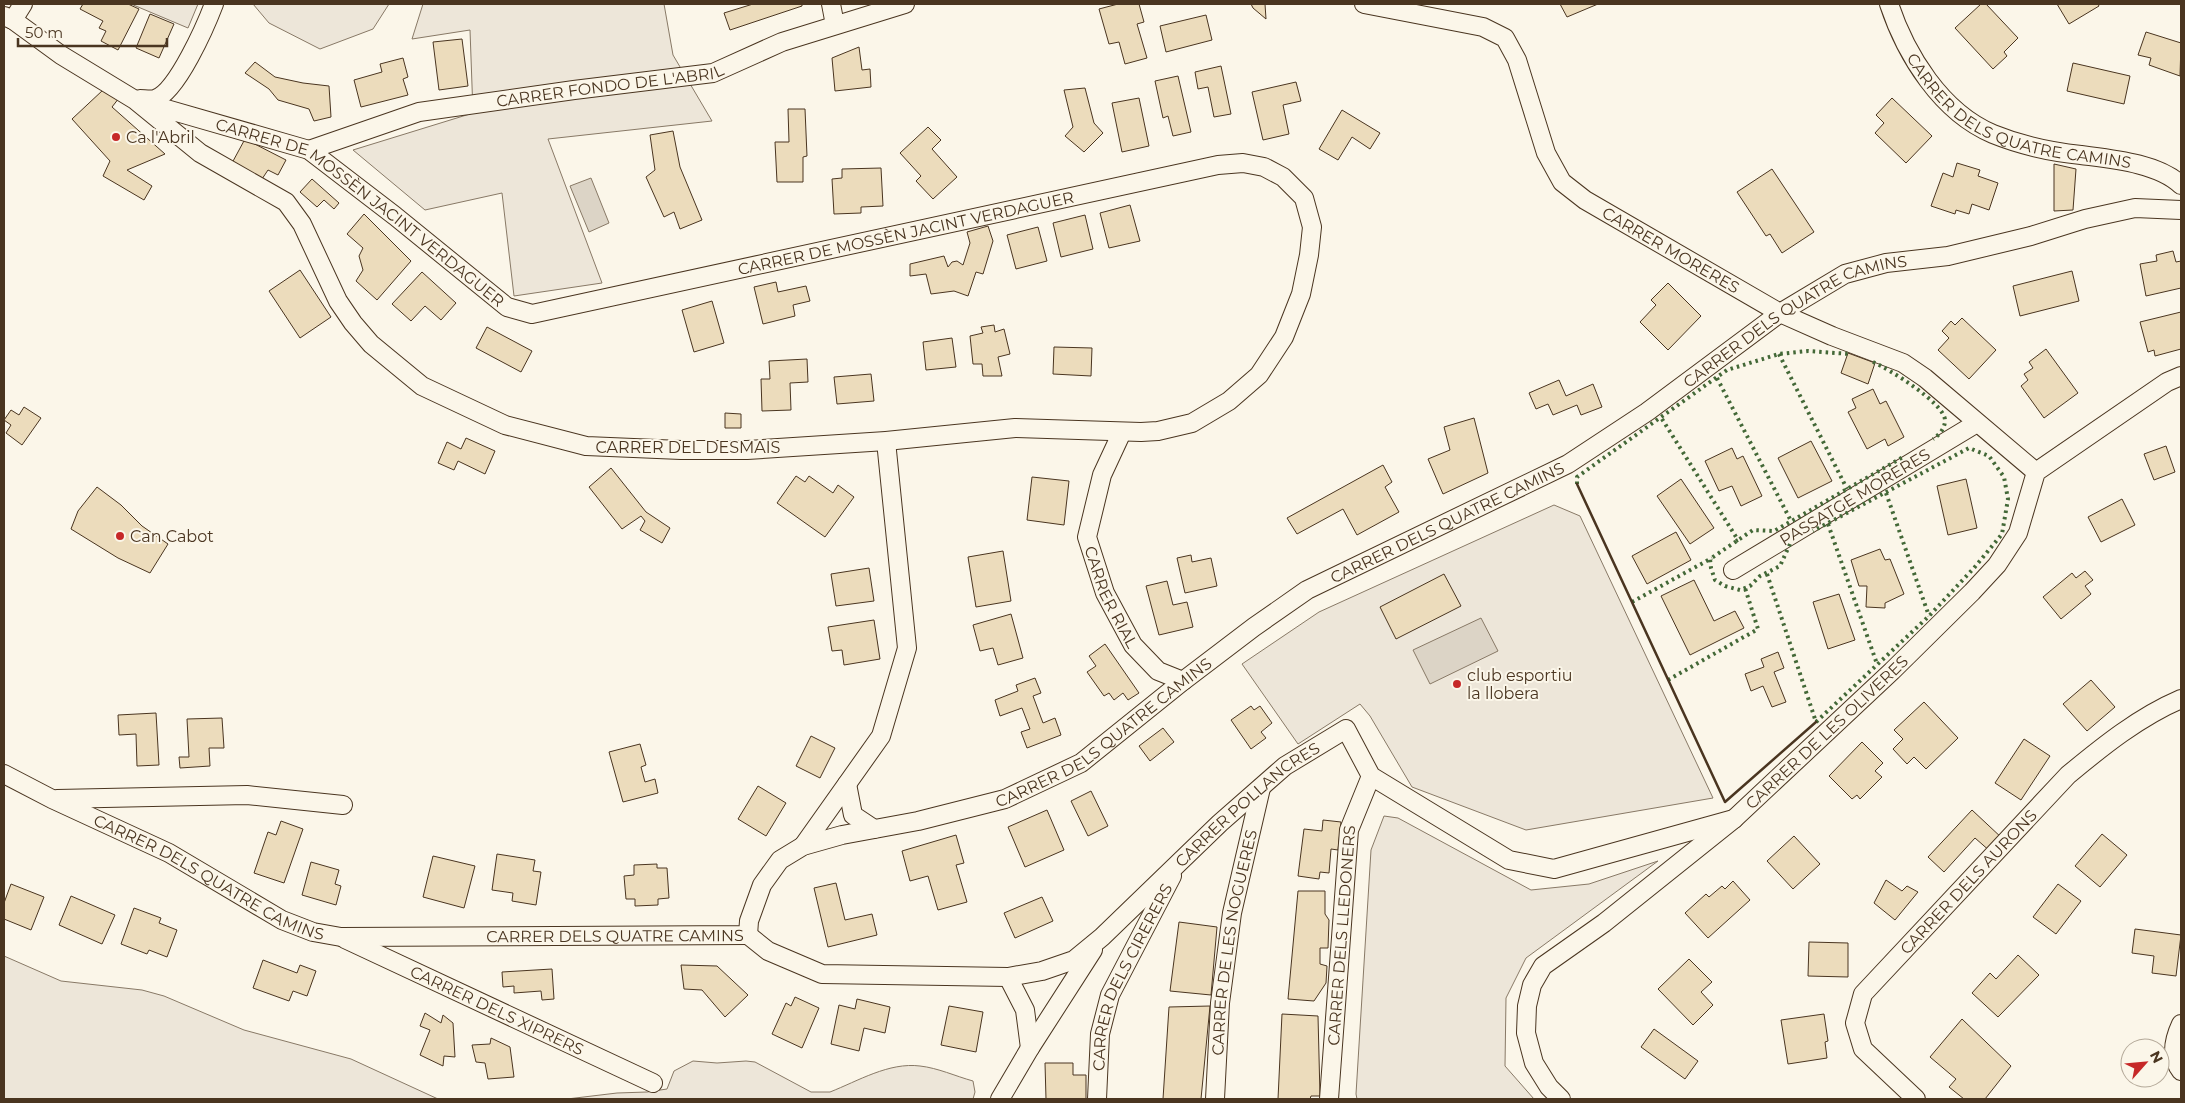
<svg xmlns="http://www.w3.org/2000/svg" width="2185" height="1103" font-family="Montserrat,sans-serif">
<rect width="100%" height="100%" fill="#fbf6e9"/>
<g fill="#ede6d9" stroke="#887966">
<polygon points="131,4 198,4 188,28"/>
<polygon points="253,4 389,4 373,29 320,49 269,23"/>
<polygon points="423,4 664,4 673,55 712,121 548,139 602,283 514,296 502,193 425,210 353,150 473,113 470,30 412,39"/>
<polygon points="1554,505 1580,516 1713,798 1526,830 1412,787 1370,716 1360,704 1298,744 1242,664 1319,612"/>
<polygon points="1384,816 1398,818 1531,890 1589,884 1658,861 1526,958 1506,998 1505,1066 1534,1099 1357,1099 1356,1094 1371,850"/>
<polygon points="4,956 61,981 142,990 164,996 244,1030 351,1059 438,1099 4,1099"/>
<path d="M693,1061L717,1063L746,1061L755,1062L811,1092H830C858,1081 889,1062 920,1066C938,1068 955,1076 973,1081L975,1092L973,1099H567L617,1093L647,1092L667,1089L674,1071Z"/>
</g>
<g fill="#dcd4c6" stroke="#887966">
<polygon points="591,178 609,223 589,232 570,186"/>
<polygon points="1481,618 1498,651 1430,684 1413,650"/>
</g>
<g fill="#ecdcbc" stroke="#4a3520">
<polygon points="83,4 128,4 139,9 118,50 101,41 106,31 99,28 103,21 80,9"/>
<polygon points="753,4 802,4 802,6 730,30 724,13"/>
<polygon points="1118,4 1139,4 1144,22 1137,24 1147,58 1125,64 1119,42 1109,44 1099,9"/>
<polygon points="1251,4 1265,4 1266,19 1253,8"/>
<polygon points="1560,4 1598,4 1567,17"/>
<polygon points="1981,4 1986,4 2018,38 2004,52 2007,56 1993,69 1955,28"/>
<polygon points="2057,4 2098,4 2099,6 2069,24"/>
<polygon points="150,14 174,24 159,58 136,48"/>
<polygon points="1206,15 1212,40 1166,52 1160,26"/>
<polygon points="2146,32 2181,43 2180,76 2149,65 2151,58 2138,55"/>
<polygon points="462,39 468,86 439,90 433,42"/>
<polygon points="859,47 862,70 870,69 871,87 835,91 832,58"/>
<polygon points="403,58 408,77 403,79 408,95 361,107 354,80 382,72 380,64"/>
<polygon points="255,62 275,77 303,83 329,86 331,117 314,121 309,109 278,100 269,89 245,73"/>
<polygon points="2073,63 2130,76 2124,104 2067,91"/>
<polygon points="1221,66 1231,114 1214,117 1208,87 1198,89 1195,72"/>
<polygon points="1178,76 1191,132 1173,136 1168,116 1163,118 1155,81"/>
<polygon points="1296,82 1301,101 1283,105 1289,134 1263,140 1252,92"/>
<polygon points="1085,88 1094,123 1103,133 1084,152 1065,136 1073,127 1064,90"/>
<polygon points="103,90 119,98 112,107 165,154 127,170 152,186 144,200 103,176 110,161 72,119"/>
<polygon points="1139,98 1149,146 1122,152 1112,103"/>
<polygon points="1892,98 1932,136 1906,163 1875,133 1884,123 1876,115"/>
<polygon points="788,109 805,109 807,156 803,157 803,182 777,182 775,142 789,142"/>
<polygon points="1342,110 1380,133 1370,149 1352,137 1338,160 1319,149"/>
<polygon points="928,127 941,140 932,149 957,177 933,199 916,181 921,176 900,153"/>
<polygon points="673,131 680,167 702,220 680,229 674,212 664,217 646,177 655,170 650,135"/>
<polygon points="245,139 286,160 278,175 268,170 262,179 232,163"/>
<polygon points="1957,163 1980,170 1978,176 1998,183 1989,210 1972,204 1969,214 1956,210 1955,214 1931,206 1943,173 1953,177"/>
<polygon points="2054,164 2076,169 2073,210 2054,211"/>
<polygon points="881,168 883,206 861,207 861,213 834,214 832,179 842,178 842,169"/>
<polygon points="1772,169 1814,232 1782,253 1770,234 1766,236 1737,192"/>
<polygon points="312,179 339,203 334,209 324,200 317,207 300,192"/>
<polygon points="1130,205 1140,241 1109,248 1100,213"/>
<polygon points="364,214 411,261 377,300 356,281 363,270 359,256 363,248 347,234"/>
<polygon points="1085,215 1093,249 1061,257 1053,223"/>
<polygon points="988,226 993,241 983,274 976,272 968,296 954,291 931,294 926,274 910,276 910,264 944,256 948,267 952,262 957,261 963,265 970,243 967,232"/>
<polygon points="1038,227 1047,261 1016,269 1007,235"/>
<polygon points="2173,251 2176,262 2181,261 2181,288 2146,296 2140,264 2157,261 2156,255"/>
<polygon points="300,270 331,317 300,338 269,291"/>
<polygon points="2072,271 2079,301 2020,316 2013,286"/>
<polygon points="422,272 456,303 441,320 425,306 411,321 392,304"/>
<polygon points="776,282 778,292 806,286 810,301 793,305 795,316 763,324 754,287"/>
<polygon points="1668,283 1701,316 1668,350 1640,322 1656,305 1651,300"/>
<polygon points="712,301 724,343 694,352 682,310"/>
<polygon points="2181,312 2181,349 2155,356 2154,350 2148,352 2140,322"/>
<polygon points="1962,318 1996,350 1969,379 1938,350 1949,338 1942,331 1951,321 1955,325"/>
<polygon points="994,325 995,332 1004,329 1010,354 998,357 1002,376 983,376 982,364 973,364 970,336 983,333 981,327"/>
<polygon points="487,327 532,351 521,372 476,348"/>
<polygon points="952,338 956,367 926,370 923,342"/>
<polygon points="1054,347 1092,348 1091,376 1053,374"/>
<polygon points="2046,349 2078,393 2044,418 2021,386 2028,380 2024,374 2033,368 2029,362"/>
<polygon points="1848,353 1875,363 1868,384 1841,373"/>
<polygon points="807,359 808,382 790,383 791,410 762,411 761,379 770,379 769,361"/>
<polygon points="871,374 874,401 837,404 834,377"/>
<polygon points="1559,380 1566,396 1593,384 1602,407 1581,415 1577,405 1553,415 1548,404 1536,409 1529,393"/>
<polygon points="1873,389 1880,404 1886,401 1904,437 1888,446 1885,439 1867,449 1848,412 1856,408 1852,399"/>
<polygon points="24,407 41,418 22,445 6,433 11,425 4,420 11,410 19,415"/>
<polygon points="725,413 741,414 741,428 725,428"/>
<polygon points="1474,418 1488,473 1443,494 1428,459 1450,450 1444,427"/>
<polygon points="466,438 495,451 485,474 458,461 454,470 438,463 447,442 461,449"/>
<polygon points="1811,441 1832,481 1798,498 1778,458"/>
<polygon points="2166,446 2175,472 2154,480 2144,454"/>
<polygon points="1732,448 1737,459 1743,456 1762,496 1741,506 1732,486 1719,491 1705,461"/>
<polygon points="1383,465 1392,482 1385,487 1399,512 1357,535 1343,509 1297,534 1287,518"/>
<polygon points="611,468 646,512 670,528 662,543 640,530 645,521 641,516 622,529 589,487"/>
<polygon points="796,476 805,482 809,476 833,493 838,485 854,497 825,537 777,503"/>
<polygon points="1032,477 1069,481 1064,525 1027,520"/>
<polygon points="1681,479 1714,528 1690,544 1657,496"/>
<polygon points="1966,479 1977,528 1948,535 1937,486"/>
<polygon points="97,487 121,505 142,526 168,544 150,573 118,558 71,529 78,511"/>
<polygon points="2122,499 2135,525 2101,542 2088,517"/>
<polygon points="1676,532 1691,560 1647,584 1632,556"/>
<polygon points="1880,549 1885,560 1890,559 1904,594 1885,603 1885,608 1866,607 1867,586 1859,586 1851,560"/>
<polygon points="1003,551 1011,601 976,607 968,557"/>
<polygon points="1191,555 1192,562 1211,558 1217,586 1185,593 1177,558"/>
<polygon points="869,568 874,601 836,606 831,574"/>
<polygon points="2085,571 2093,580 2085,586 2091,594 2061,619 2043,597 2072,573 2076,578"/>
<polygon points="1444,574 1461,606 1396,639 1380,607"/>
<polygon points="1694,580 1714,621 1735,611 1744,628 1690,655 1661,596"/>
<polygon points="1167,581 1173,605 1187,602 1193,627 1159,635 1146,586"/>
<polygon points="1839,594 1855,640 1828,649 1813,602"/>
<polygon points="1011,614 1023,658 998,665 993,648 980,651 973,625"/>
<polygon points="874,620 880,659 844,665 842,650 832,651 828,627"/>
<polygon points="1105,644 1139,693 1128,700 1123,693 1114,700 1109,693 1104,696 1087,672 1096,666 1089,656"/>
<polygon points="1778,652 1784,668 1774,672 1786,702 1772,707 1763,686 1751,691 1745,674 1764,667 1761,659"/>
<polygon points="1035,678 1041,693 1033,696 1043,723 1055,718 1061,735 1027,748 1021,732 1030,729 1022,708 1000,716 995,700 1018,691 1016,685"/>
<polygon points="2091,680 2115,707 2087,731 2063,704"/>
<polygon points="1924,702 1958,738 1926,769 1914,757 1907,764 1893,749 1903,739 1894,730"/>
<polygon points="1251,706 1254,710 1260,706 1272,723 1261,732 1266,738 1251,749 1231,720"/>
<polygon points="156,713 159,765 137,766 136,734 119,735 118,715"/>
<polygon points="222,718 224,748 209,748 210,766 180,768 179,757 189,757 187,719"/>
<polygon points="1163,728 1174,742 1150,761 1139,746"/>
<polygon points="811,736 835,748 820,778 796,766"/>
<polygon points="2024,739 2050,756 2021,800 1995,783"/>
<polygon points="1862,742 1883,763 1875,771 1882,777 1860,799 1857,795 1852,799 1829,776"/>
<polygon points="640,744 646,765 641,767 645,782 655,779 658,793 623,802 609,752"/>
<polygon points="758,786 786,803 766,836 738,819"/>
<polygon points="1091,791 1108,826 1088,836 1071,801"/>
<polygon points="1047,810 1064,850 1025,867 1008,827"/>
<polygon points="1972,810 2003,839 1991,852 1975,838 1944,872 1928,857"/>
<polygon points="1323,820 1341,822 1338,850 1331,849 1329,873 1320,872 1319,879 1298,876 1304,829 1322,831"/>
<polygon points="281,821 303,829 284,883 254,873 268,832 276,835"/>
<polygon points="2102,834 2127,855 2100,887 2075,866"/>
<polygon points="956,835 964,863 956,865 967,902 938,910 928,876 910,881 902,851"/>
<polygon points="1794,836 1820,864 1793,889 1767,861"/>
<polygon points="497,854 535,860 533,871 541,872 536,905 512,901 513,893 492,890"/>
<polygon points="433,856 475,866 464,908 423,897"/>
<polygon points="311,862 339,870 335,884 341,886 336,905 302,895"/>
<polygon points="657,864 657,868 667,868 669,898 658,899 658,905 635,906 635,899 626,899 624,876 634,875 634,865"/>
<polygon points="1886,880 1902,891 1907,886 1918,892 1895,920 1874,903"/>
<polygon points="1733,881 1750,900 1708,938 1685,913 1706,894 1709,897 1722,886 1725,889"/>
<polygon points="836,883 845,920 872,914 877,935 828,947 814,888"/>
<polygon points="11,884 44,897 31,930 4,919 4,903"/>
<polygon points="2058,884 2081,901 2056,934 2033,917"/>
<polygon points="1298,891 1325,891 1325,914 1329,920 1328,948 1320,948 1320,964 1327,966 1326,983 1314,1001 1288,999"/>
<polygon points="71,896 115,915 102,944 59,925"/>
<polygon points="1042,897 1053,921 1015,938 1004,913"/>
<polygon points="134,908 161,918 159,923 177,930 167,957 149,950 147,954 121,944"/>
<polygon points="1179,922 1217,927 1211,995 1170,991"/>
<polygon points="2135,929 2181,935 2176,976 2152,973 2154,956 2132,953"/>
<polygon points="1809,942 1848,943 1848,977 1808,976"/>
<polygon points="2018,955 2039,975 1998,1017 1972,993 1990,973 1996,979"/>
<polygon points="1689,959 1712,982 1701,992 1713,1005 1693,1025 1658,989"/>
<polygon points="263,960 297,973 300,965 316,971 307,996 293,991 289,1001 253,988"/>
<polygon points="681,965 717,966 748,995 725,1017 702,990 684,989"/>
<polygon points="552,969 554,999 542,1000 541,991 514,993 514,986 503,987 502,972"/>
<polygon points="795,997 819,1008 802,1048 772,1034 786,1003 791,1006"/>
<polygon points="857,999 890,1007 885,1033 864,1028 859,1051 831,1044 839,1005 855,1009"/>
<polygon points="949,1006 983,1012 976,1052 941,1045"/>
<polygon points="1210,1006 1201,1099 1163,1099 1169,1007"/>
<polygon points="425,1013 441,1023 443,1015 453,1023 455,1057 444,1056 443,1066 420,1055 430,1030 420,1026"/>
<polygon points="1282,1014 1318,1016 1320,1096 1311,1096 1310,1099 1278,1099"/>
<polygon points="1824,1014 1828,1041 1825,1042 1827,1058 1788,1064 1781,1020"/>
<polygon points="1962,1019 2011,1066 1985,1099 1964,1099 1949,1087 1956,1079 1930,1057"/>
<polygon points="1654,1029 1698,1061 1685,1079 1641,1047"/>
<polygon points="491,1038 510,1047 514,1077 488,1079 485,1063 476,1062 472,1045 490,1044"/>
<polygon points="1045,1063 1073,1063 1073,1075 1086,1075 1086,1099 1046,1099"/>
</g>
<g fill="none" stroke-linecap="round" stroke-linejoin="round">
<g stroke="#4a3520" stroke-width="20">
<g id="minor">
<polyline points="831,4 835,25"/>
<path id="s1" d="M1364,4L1483,27L1505,38L1517,60L1546,153L1562,182L1585,200L1780,313L1832,336L1903,363L1925,378L2036,472"/>
<path id="s2" d="M1889,4C1906,55 1941,112 1993,134C2020,145 2051,152 2081,155C2111,159 2158,163 2181,185"/>
<path id="s3" d="M4,16L13,20L61,55L135,100L309,150L395,216L507,307L532,314L1218,165L1243,163L1264,167L1283,177L1304,198L1312,227L1309,255L1301,294L1284,337L1259,375L1229,401L1192,423L1158,431L1141,432L1015,428L886,441L747,450H681L586,446L505,425L422,386L371,344L353,323L338,301L302,224L286,202L200,153L135,100"/>
<polyline points="13,20 23,4"/>
<path d="M140,99C144,99 151,100 155,99C177,92 206,25 214,4"/>
<path id="s4" d="M309,150L419,112L574,90L713,73L782,42L905,4"/>
<path id="s5" d="M1122,432L1102,475L1087,537L1105,593L1133,645L1158,671L1183,681"/>
<path id="s6" d="M1733,570L1977,423"/>
<path id="s7" d="M4,774L52,799L169,853L282,920L313,932L341,937L748,935L749,921L762,885L780,860L803,846L842,835L918,821L1005,799L1081,763L1183,681L1254,627L1307,590L1568,464L1647,412L1780,313L1845,274L1886,263L1948,256L2031,236L2085,219L2135,208L2181,210"/>
<polyline points="847,784 853,815 874,829"/>
<polyline points="57,799 247,795 343,805"/>
<polyline points="803,846 881,736 907,648 886,441"/>
<path id="s8" d="M748,935L768,951L822,974L1008,977L1042,971L1074,960L1102,937L1220,823L1285,766L1346,729L1371,776L1509,860L1554,869L1734,819"/>
<path id="s9" d="M345,939L653,1083"/>
<polyline points="1008,977 1025,1010 1030,1048"/>
<path d="M2181,1024C2174,1039 2170,1057 2181,1071"/>
<polyline points="1000,1099 1030,1048 1093,950"/>
<path id="s10" d="M1097,1099L1100,1034L1110,995L1172,876"/>
<path id="s11" d="M1215,1099L1220,1003L1232,913L1261,788"/>
<path id="s12" d="M1329,1099L1349,830L1371,776"/>
<path id="s13" d="M1561,1099L1549,1087L1534,1063L1526,1033L1527,1006L1532,985L1543,966L1604,923L1734,819L1892,671L1972,592L1997,565L2018,533L2036,472L2167,382L2181,376"/>
<path id="s14" d="M1916,1099L1863,1049L1855,1023L1863,994L2068,775C2103,746 2139,717 2181,699"/>
</g>
</g>
<use href="#minor" stroke="#fbf6e9" stroke-width="18"/>
<g stroke="#436837" stroke-width="4" stroke-dasharray="2.5 4" stroke-linecap="butt">
<polyline points="1779,354 1847,489"/>
<path d="M1873,362C1889,369 1944,403 1945,420C1945,429 1939,435 1933,439"/>
<polyline points="1717,378 1791,521"/>
<polyline points="1662,419 1738,540 1736,541"/>
<polyline points="1577,484 1577,477 1727,370 1779,354 1808,351 1850,354"/>
<polyline points="1886,493 1929,616"/>
<polyline points="1828,524 1877,664"/>
<polyline points="1790,544 1780,566 1760,576 1750,586 1740,590 1725,586 1715,580 1711,568 1710,559 1753,530 1774,531 1903,457"/>
<polyline points="1767,574 1816,722 1929,616 1974,568 2002,534 2008,499 2004,477 1989,456 1969,448 1813,531"/>
<polyline points="1632,602 1712,558"/>
<polyline points="1668,680 1758,629 1745,588"/>
</g>
<polyline stroke="#4a3520" stroke-width="2.5" points="1577,484 1725,802 1816,722"/>
</g>
<g fill="#c62828" stroke="#fbf6e9" stroke-width="2">
<circle cx="116" cy="137" r="5"/>
<circle cx="120" cy="536" r="5"/>
<circle cx="1457" cy="684" r="5"/>
</g>
<g text-anchor="middle" dominant-baseline="central" stroke-width="4" stroke-linejoin="round" paint-order="stroke">
<g font-size="16" fill="#4a3520" stroke="#fbf6e9">
<text stroke="none"><textPath href="#s4" startOffset="309">CARRER FONDO DE L'ABRIL</textPath></text>
<text stroke="none"><textPath href="#s2" startOffset="184">CARRER DELS QUATRE CAMINS</textPath></text>
<text stroke="none"><textPath href="#s3" startOffset="412">CARRER DE MOSSÈN JACINT VERDAGUER</textPath></text>
<text stroke="none"><textPath href="#s3" startOffset="998">CARRER DE MOSSÈN JACINT VERDAGUER</textPath></text>
<text stroke="none"><textPath href="#s1" startOffset="430">CARRER MORERES</textPath></text>
<text stroke="none"><textPath href="#s7" startOffset="2030">CARRER DELS QUATRE CAMINS</textPath></text>
<text x="688" y="447">CARRER DEL DESMAIS</text>
<text stroke="none"><textPath href="#s6" startOffset="142">PASSATGE MORERES</textPath></text>
<text stroke="none"><textPath href="#s7" startOffset="1625">CARRER DELS QUATRE CAMINS</textPath></text>
<text stroke="none"><textPath href="#s5" startOffset="176">CARRER RIAL</textPath></text>
<text stroke="none"><textPath href="#s7" startOffset="1220">CARRER DELS QUATRE CAMINS</textPath></text>
<text stroke="none"><textPath href="#s13" startOffset="515">CARRER DE LES OLIVERES</textPath></text>
<text stroke="none"><textPath href="#s8" startOffset="572">CARRER POLLANCRES</textPath></text>
<text stroke="none"><textPath href="#s7" startOffset="230">CARRER DELS QUATRE CAMINS</textPath></text>
<text stroke="none"><textPath href="#s14" startOffset="284">CARRER DELS AURONS</textPath></text>
<text stroke="none"><textPath href="#s7" startOffset="650">CARRER DELS QUATRE CAMINS</textPath></text>
<text stroke="none"><textPath href="#s12" startOffset="164">CARRER DELS LLEDONERS</textPath></text>
<text stroke="none"><textPath href="#s11" startOffset="158">CARRER DE LES NOGUERES</textPath></text>
<text stroke="none"><textPath href="#s10" startOffset="129">CARRER DELS CIRERERS</textPath></text>
<text stroke="none"><textPath href="#s9" startOffset="168">CARRER DELS XIPRERS</textPath></text>
</g>
<g font-size="16" fill="#4a3520" stroke="#fbf6e9" text-anchor="start">
<text x="126" y="137">Ca l'Abril</text>
<text x="130" y="536">Can Cabot</text>
<text x="1467" y="675">club esportiu<tspan x="1467" dy="18">la llobera</tspan></text>
</g>
</g>
<rect width="2185" height="1103" fill="none" stroke="#4a3520" stroke-width="10"/>
<g transform="translate(2145 1063) rotate(63)"><circle r="24" fill="#fbf6e9" stroke="#b4a999"/>
<path d="M0-4L9 19L0 12L-9 19Z" fill="#c62828"/>
<text y="-8" font-size="14" font-weight="bold" text-anchor="middle" fill="#4a3520">N</text>
</g>
<path d="M18 38v8h149v-8" fill="none" stroke="#4a3520" stroke-width="2.5"/>
<text x="25" y="38" font-size="15" fill="#4a3520" stroke="#fbf6e9" stroke-width="4" paint-order="stroke">50 m</text>
</svg>
